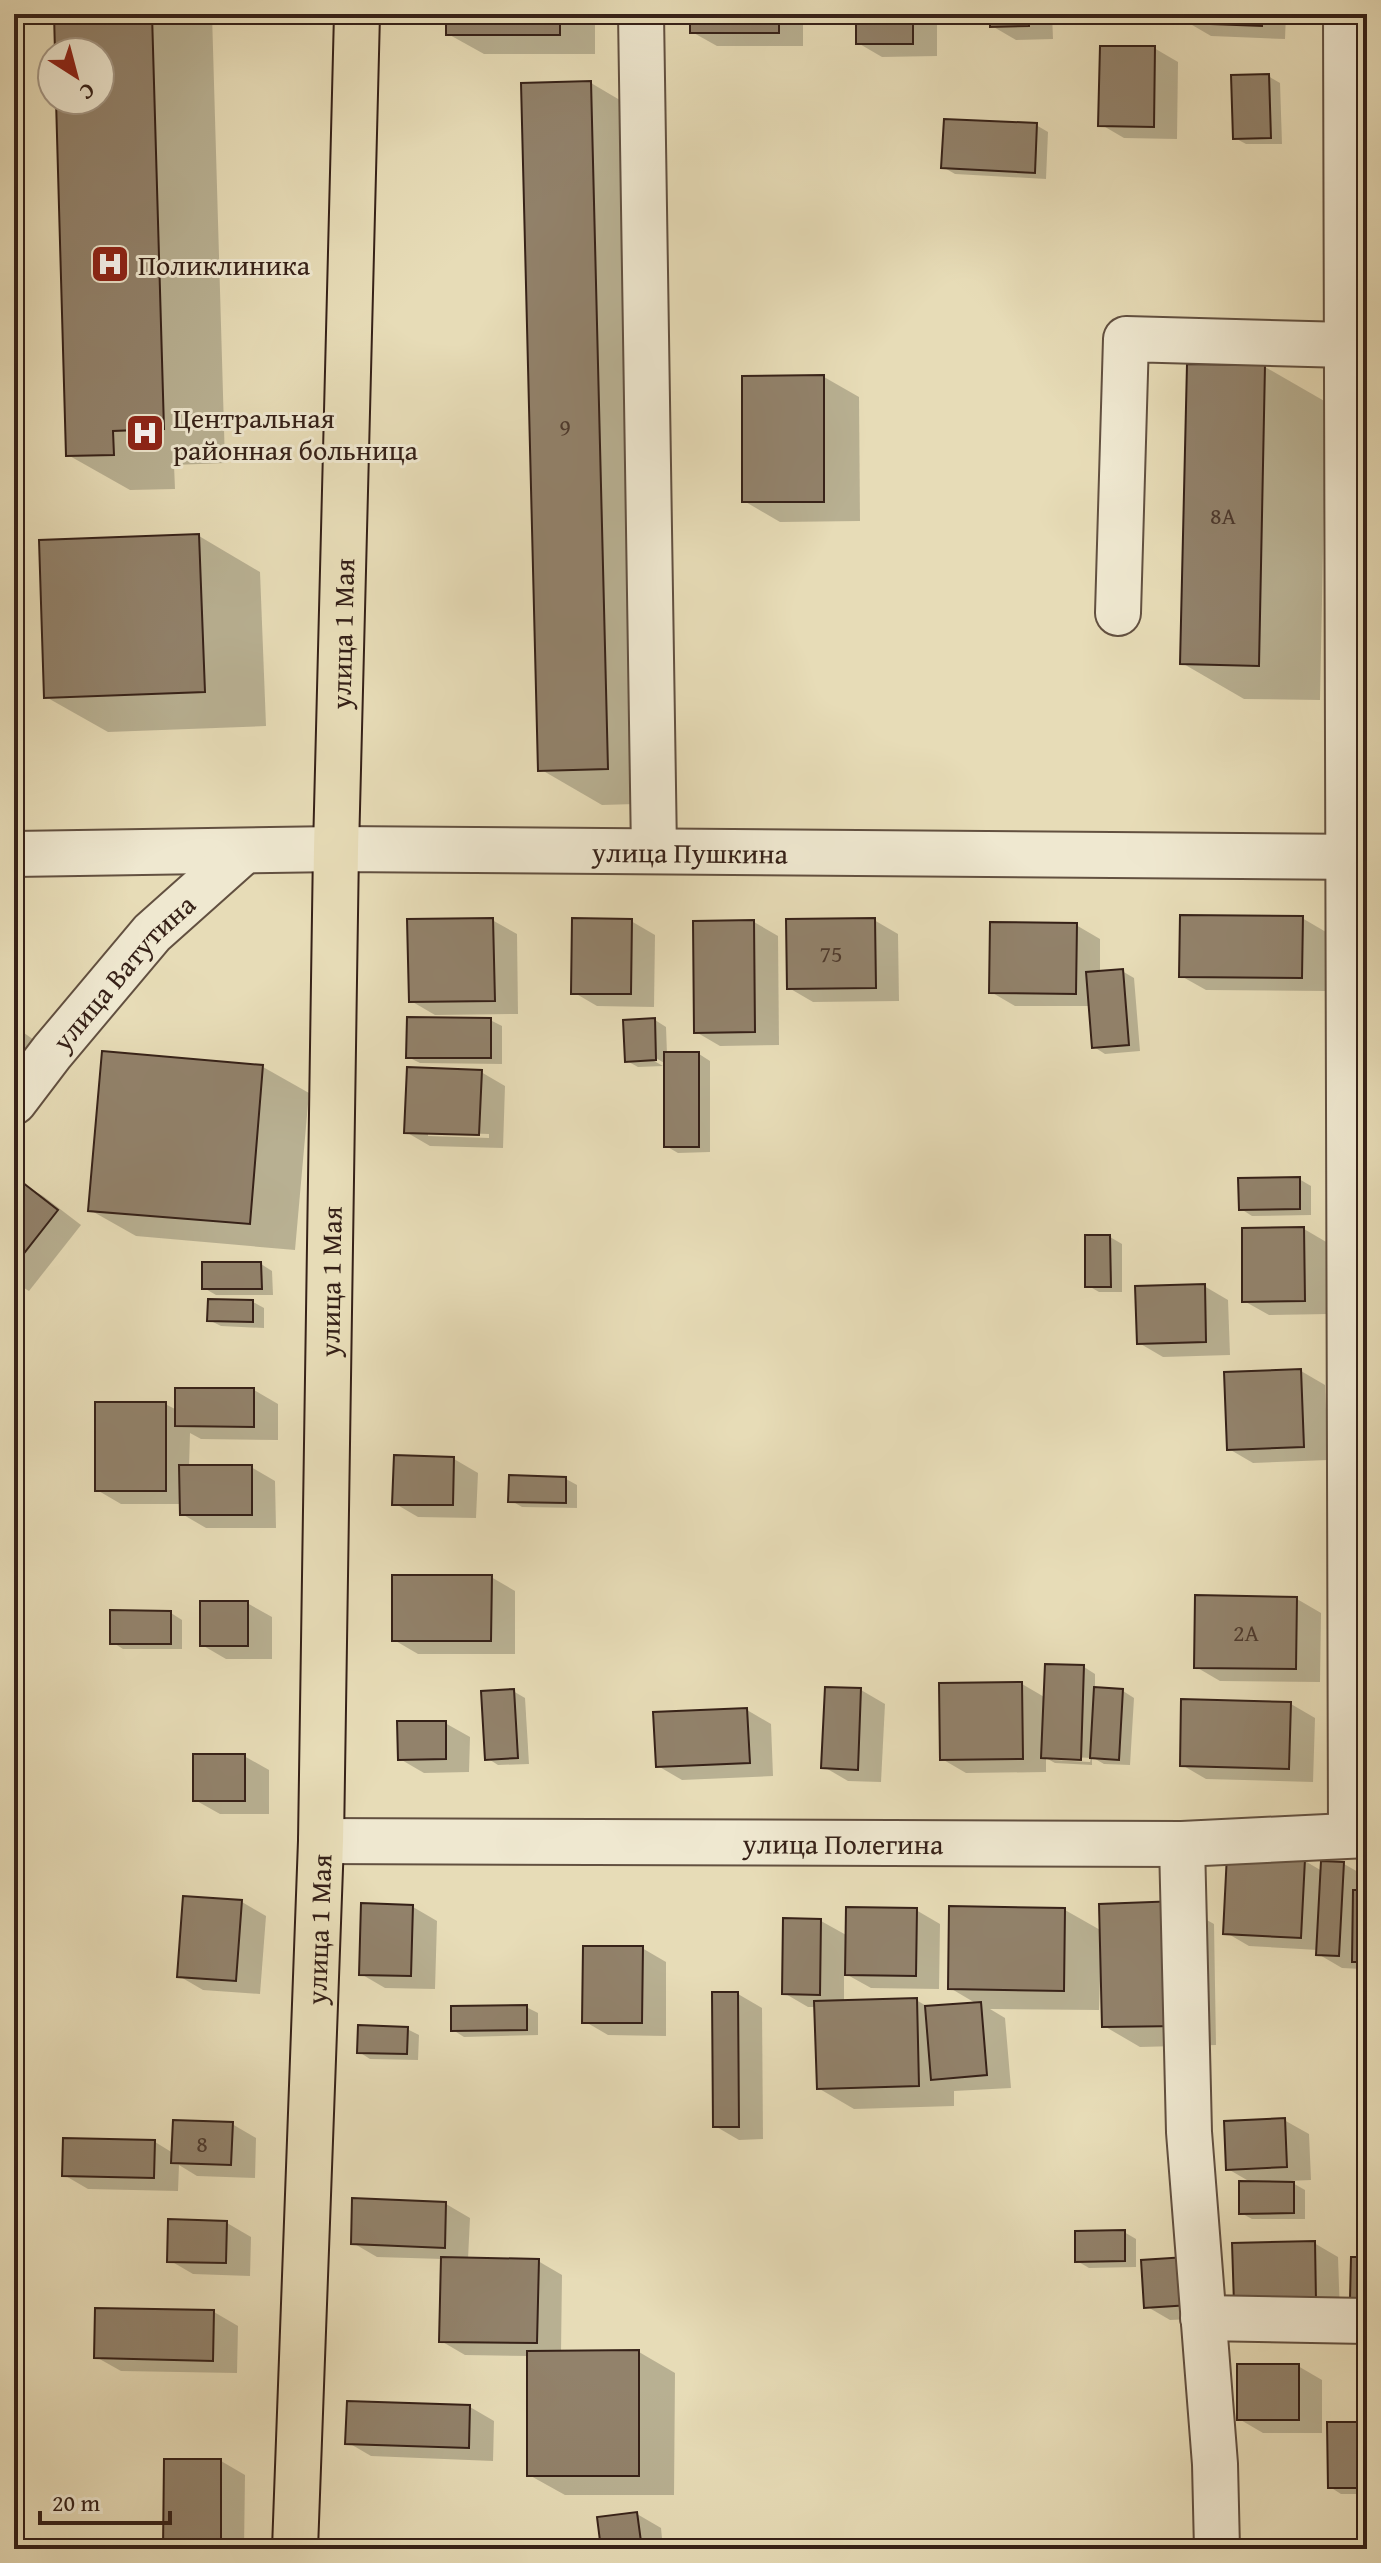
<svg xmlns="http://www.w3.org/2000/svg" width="1381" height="2563" font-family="'Gentium Book Plus',serif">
<rect width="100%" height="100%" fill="#e7dcb7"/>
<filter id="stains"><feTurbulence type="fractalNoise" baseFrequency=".0025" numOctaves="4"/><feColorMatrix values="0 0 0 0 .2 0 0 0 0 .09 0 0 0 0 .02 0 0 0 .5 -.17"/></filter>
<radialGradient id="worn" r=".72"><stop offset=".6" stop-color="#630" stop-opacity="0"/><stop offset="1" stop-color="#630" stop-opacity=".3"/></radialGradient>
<g fill="#0003" fill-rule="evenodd">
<polygon points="56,14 212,14 225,463 174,465 175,489 130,490 68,455 58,100 100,100 100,52 57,52"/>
<polygon points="448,14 595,14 595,54 484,54 448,34"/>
<polygon points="692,14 803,14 803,46 717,46 692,32"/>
<polygon points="858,14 937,14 937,56 882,57 858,43"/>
<polygon points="992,14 1052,14 1053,39 1016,40 992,26"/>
<polygon points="1061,14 1114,14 1114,21 1073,22"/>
<polygon points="1188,14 1286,14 1285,39 1211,36 1187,22"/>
<polygon points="1154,48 1178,62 1177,139 1124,138 1100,124"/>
<polygon points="1268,76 1280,83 1282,144 1246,144 1235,138"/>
<polygon points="591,83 652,119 669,803 602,805 540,769"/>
<polygon points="1036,125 1048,132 1046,179 955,174 943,167"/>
<polygon points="1265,367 1326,402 1320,700 1244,699 1182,663"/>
<polygon points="824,377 859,397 860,521 780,522 744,501"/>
<polygon points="199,536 260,572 266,726 108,732 46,697"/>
<polygon points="1302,918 1326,932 1326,991 1206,990 1181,976"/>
<polygon points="492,920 517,934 518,1014 435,1015 411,1001"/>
<polygon points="874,920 898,934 899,1001 813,1002 789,988"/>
<polygon points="631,921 655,935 654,1007 597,1006 573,992"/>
<polygon points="754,922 778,936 779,1045 720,1046 696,1032"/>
<polygon points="1076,925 1100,939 1100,973 1122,971 1134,978 1140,1051 1105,1054 1094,1047 1091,1006 1015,1006 991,992"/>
<polygon points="490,1020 502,1026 502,1064 420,1063 408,1057"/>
<polygon points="655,1020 666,1027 667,1054 699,1054 710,1061 710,1152 678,1153 666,1146 666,1064 649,1054 647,1057 663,1066 638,1067 627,1061"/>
<polygon points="14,1026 47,1049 14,1095"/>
<polygon points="263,1067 309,1093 295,1250 136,1236 90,1210"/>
<path d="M481,1072L505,1086L503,1148L430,1146L406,1132ZM428,1132L489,1134V1138L428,1136Z"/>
<polygon points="1299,1179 1311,1186 1311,1215 1252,1216 1241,1209"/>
<polygon points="19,1182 43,1196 81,1225 29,1291 14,1282 14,1188"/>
<polygon points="1304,1229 1328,1243 1329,1314 1269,1315 1244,1301"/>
<polygon points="1110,1237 1122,1244 1122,1292 1099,1292 1087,1285"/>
<polygon points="261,1264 272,1271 273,1295 216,1295 204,1288"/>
<polygon points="1204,1286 1228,1300 1230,1355 1163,1357 1139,1343"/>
<polygon points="253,1302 264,1308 264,1328 221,1326 209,1320"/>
<polygon points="1301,1371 1325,1385 1328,1460 1253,1463 1229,1449"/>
<polygon points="254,1390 278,1404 278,1440 201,1439 190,1433 189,1467 251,1467 275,1481 276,1528 206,1528 182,1514 181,1504 121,1504 97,1490 165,1404 177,1410"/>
<polygon points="454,1459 478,1473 476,1518 418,1517 394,1503"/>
<polygon points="566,1479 577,1485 577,1508 522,1507 510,1500"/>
<polygon points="491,1577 515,1591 515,1654 418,1654 394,1640"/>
<polygon points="1297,1599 1321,1613 1320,1682 1220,1681 1196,1667"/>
<polygon points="247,1603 272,1617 272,1659 226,1659 202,1645"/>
<polygon points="171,1613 182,1620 182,1649 123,1649 112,1642"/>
<path d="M1084,1667L1095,1674V1689L1123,1691L1134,1698L1130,1765L1104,1764L1092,1757V1765L1055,1763L1046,1758V1772L966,1773L942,1759L1022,1684L1046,1698ZM1053,1756L1091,1758L1090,1762L1053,1760Z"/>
<polygon points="861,1690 885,1704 881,1782 848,1781 824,1767"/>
<polygon points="513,1691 525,1698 529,1764 498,1765 487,1758"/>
<polygon points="1291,1704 1315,1718 1313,1782 1206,1779 1182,1765"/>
<polygon points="747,1710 771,1724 773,1776 682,1780 658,1766"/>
<polygon points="445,1723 470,1737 469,1772 424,1773 400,1759"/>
<polygon points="244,1756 269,1770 269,1814 220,1814 195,1800"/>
<polygon points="1305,1861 1322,1871 1344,1864 1367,1877 1367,1968 1363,1966 1362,1969 1342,1968 1318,1954 1318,1950 1249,1946 1225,1932"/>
<polygon points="242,1902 266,1916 260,1994 203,1990 179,1976"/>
<polygon points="1178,1904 1214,1924 1216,2045 1140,2047 1104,2026 1103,1980 1100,1980 1099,2010 990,2009 1005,2018 1011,2088 954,2091 954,2106 854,2109 818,2088 816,2007 808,2007 784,1993 821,1921 848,1936 916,1910 940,1924 939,1989 871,1988 844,1973 844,2002 916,2000 930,2008 977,2004 950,1988 1065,1910 1102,1931"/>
<polygon points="413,1907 437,1921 435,1989 385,1988 361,1974"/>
<polygon points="642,1948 666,1962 666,2036 608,2035 584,2021"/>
<polygon points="738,1994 762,2008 763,2139 739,2140 715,2126"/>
<polygon points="526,2007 538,2013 538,2035 464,2037 453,2030"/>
<polygon points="407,2029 419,2035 418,2060 370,2059 359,2052"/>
<polygon points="1284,2120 1309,2134 1311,2180 1289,2181 1305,2190 1305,2219 1252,2219 1241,2213 1252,2183 1228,2169"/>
<polygon points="232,2124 256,2138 255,2178 197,2176 179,2165 178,2191 88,2189 64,2175 155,2142 173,2153"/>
<polygon points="446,2204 470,2218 468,2259 538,2261 562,2275 561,2353 639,2352 675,2373 674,2495 565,2495 529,2475 529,2356 465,2355 441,2341 443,2259 377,2257 353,2243"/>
<polygon points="227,2223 251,2237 250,2276 193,2274 169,2260"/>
<polygon points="1124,2232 1136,2239 1136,2267 1089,2268 1077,2261"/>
<polygon points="1314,2243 1338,2257 1340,2315 1260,2317"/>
<polygon points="1143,2262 1213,2318 1170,2320 1146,2306"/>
<polygon points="214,2312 238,2326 237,2373 121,2371 96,2357"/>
<polygon points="1298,2366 1322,2380 1322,2433 1263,2433 1239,2419"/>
<polygon points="470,2407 494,2421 493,2461 371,2456 347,2442"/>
<polygon points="1357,2424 1367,2430 1367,2494 1341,2494 1330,2487"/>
<polygon points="221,2461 245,2475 244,2549 165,2549"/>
<polygon points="637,2514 661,2528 663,2549 603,2549"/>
</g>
<g fill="#92826b" stroke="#362118" stroke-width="2">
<polygon points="54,14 152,14 164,429 113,431 114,455 66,456 56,100 100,100 100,52 55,52"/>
<rect x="446" y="14" width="114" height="21"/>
<rect x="690" y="14" width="89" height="19"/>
<rect x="856" y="14" width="57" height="30"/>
<polygon points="990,14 1029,14 1029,26 990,27"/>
<rect x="1059" y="14" width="44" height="2"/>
<polygon points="1186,14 1262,14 1262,26 1185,23"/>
<polygon points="1100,46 1155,46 1154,127 1098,126"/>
<polygon points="1269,74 1271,138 1233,139 1231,75"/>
<polygon points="591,81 608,769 538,771 521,83"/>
<polygon points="944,119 1037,123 1035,173 941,168"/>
<polygon points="1187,364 1265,365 1259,666 1180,664"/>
<polygon points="824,375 824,502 742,502 742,376"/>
<polygon points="199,534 205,692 44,698 39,540"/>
<polygon points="1180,915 1303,916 1302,978 1179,977"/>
<polygon points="493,918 495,1001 409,1002 407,919"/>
<polygon points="572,918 632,919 631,994 571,994"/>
<polygon points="875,918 876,988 787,989 786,919"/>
<polygon points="754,920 755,1032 694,1033 693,921"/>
<polygon points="990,922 1077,923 1076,994 989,993"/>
<polygon points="1123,969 1129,1045 1092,1048 1086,972"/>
<polygon points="407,1017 491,1018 491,1058 406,1058"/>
<polygon points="655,1018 656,1060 625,1062 623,1020"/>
<polygon points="102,1051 263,1065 250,1224 88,1211"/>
<rect x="664" y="1052" width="35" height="95"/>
<polygon points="407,1067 482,1070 479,1135 404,1133"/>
<polygon points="1300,1177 1300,1209 1239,1210 1238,1178"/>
<polygon points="18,1179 58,1210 14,1266 14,1185"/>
<polygon points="1304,1227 1305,1301 1242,1302 1242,1228"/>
<polygon points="1085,1235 1110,1235 1111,1287 1085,1287"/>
<polygon points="202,1262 261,1262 262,1289 202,1289"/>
<polygon points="1205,1284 1206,1342 1137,1344 1135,1286"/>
<polygon points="208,1299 253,1300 253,1322 207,1321"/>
<polygon points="1301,1369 1304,1447 1227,1450 1224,1372"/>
<polygon points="175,1388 254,1388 254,1427 175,1426"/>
<rect x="95" y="1402" width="71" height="89"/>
<polygon points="394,1455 454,1457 453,1505 392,1505"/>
<polygon points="179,1465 252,1465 252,1515 180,1515"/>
<polygon points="509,1475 566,1477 566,1503 508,1502"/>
<polygon points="392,1575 492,1575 491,1641 392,1641"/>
<polygon points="1195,1595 1297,1597 1296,1669 1194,1668"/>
<rect x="200" y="1601" width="48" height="45"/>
<polygon points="110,1610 171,1611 171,1644 110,1644"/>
<polygon points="1045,1664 1084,1665 1081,1760 1041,1758"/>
<polygon points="1022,1682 1023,1759 940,1760 939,1683"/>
<polygon points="825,1687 861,1688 858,1770 821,1768"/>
<polygon points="1094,1687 1123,1689 1119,1760 1090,1758"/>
<polygon points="514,1689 518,1758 485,1760 481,1691"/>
<polygon points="1181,1699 1291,1702 1289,1769 1180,1766"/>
<polygon points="747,1708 750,1763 656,1767 653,1712"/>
<polygon points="397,1721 446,1721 446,1759 398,1760"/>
<rect x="193" y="1754" width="52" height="47"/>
<polygon points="1227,1854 1305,1859 1301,1938 1223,1934"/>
<polygon points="1321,1861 1344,1862 1339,1956 1316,1955"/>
<polygon points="1353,1890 1367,1890 1367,1962 1352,1962"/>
<polygon points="183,1896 242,1900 236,1981 177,1977"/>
<polygon points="1178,1901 1181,2026 1102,2027 1099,1904"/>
<polygon points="361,1903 413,1905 411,1976 359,1975"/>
<polygon points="949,1906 1065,1908 1064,1991 948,1989"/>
<polygon points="846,1907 917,1908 916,1976 845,1975"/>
<polygon points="783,1918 821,1919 820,1995 782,1994"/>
<polygon points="583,1946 643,1946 642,2023 582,2023"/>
<polygon points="712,1992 738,1992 739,2127 713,2127"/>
<polygon points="917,1998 919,2086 817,2089 814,2001"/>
<polygon points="981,2002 987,2075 931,2080 925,2006"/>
<polygon points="527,2005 527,2030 451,2031 451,2006"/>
<polygon points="358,2025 408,2027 407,2054 357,2053"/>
<polygon points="1285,2118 1287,2167 1226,2170 1224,2121"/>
<polygon points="173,2120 233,2122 231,2165 171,2163"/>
<polygon points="63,2138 155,2140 154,2178 62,2176"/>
<polygon points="1239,2181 1294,2182 1294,2213 1239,2214"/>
<polygon points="352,2198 446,2202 445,2248 351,2244"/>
<polygon points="168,2219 227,2221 226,2263 167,2262"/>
<polygon points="1125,2230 1125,2261 1075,2262 1075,2231"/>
<polygon points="1315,2241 1316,2302 1234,2304 1232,2243"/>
<polygon points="441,2257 539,2259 537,2343 439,2342"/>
<polygon points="1186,2257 1190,2305 1144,2308 1141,2260"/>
<polygon points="1351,2257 1367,2257 1367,2299 1350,2299"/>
<polygon points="95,2308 214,2310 213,2361 94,2358"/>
<polygon points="639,2350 639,2476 527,2476 527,2351"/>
<rect x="1237" y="2364" width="62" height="56"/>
<polygon points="347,2401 470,2405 469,2448 345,2444"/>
<polygon points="1327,2422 1357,2422 1358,2488 1328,2488"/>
<polygon points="164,2459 221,2459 221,2549 163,2549"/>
<polygon points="637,2512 642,2549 601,2549 597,2517"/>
</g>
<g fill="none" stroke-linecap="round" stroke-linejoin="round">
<g stroke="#625040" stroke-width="48">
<g id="minor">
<polyline points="641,14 654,851"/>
<polyline points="1346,14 1351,1834"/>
<polyline points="1118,613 1126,339 1347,345"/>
<path id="s1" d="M14,854L336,849L1367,857"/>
<path id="s2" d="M14,1102L52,1052L152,933L244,851"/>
<path id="s3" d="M321,1841L1182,1844L1367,1835"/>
<polyline points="1182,1844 1189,2132 1215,2464 1217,2549"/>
<polyline points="1203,2318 1367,2321"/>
</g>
</g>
<g stroke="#362118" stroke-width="48">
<g id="major">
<path id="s4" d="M295,2549L321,1841L336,849L357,14"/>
</g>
</g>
<use href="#minor" stroke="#efe8d0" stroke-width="44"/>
<use href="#major" stroke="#e7dcb7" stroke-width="44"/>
</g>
<defs>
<g id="hospital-square" transform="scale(2)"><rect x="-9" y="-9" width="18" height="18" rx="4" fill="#8f2418" stroke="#efe8d0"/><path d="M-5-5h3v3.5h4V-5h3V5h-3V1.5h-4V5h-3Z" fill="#fff"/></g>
</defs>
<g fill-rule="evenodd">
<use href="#hospital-square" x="110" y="264"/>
<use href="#hospital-square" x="145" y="433"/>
</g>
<g text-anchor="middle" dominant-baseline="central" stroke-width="6" stroke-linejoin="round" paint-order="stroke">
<g font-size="24" fill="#4d392d">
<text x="565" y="426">9</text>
<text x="1223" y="515">8А</text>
<text x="831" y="953">75</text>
<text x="1246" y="1632">2А</text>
<text x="202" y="2143">8</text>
</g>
<g font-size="28" fill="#362118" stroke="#efe8d0" text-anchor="start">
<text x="138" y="264">Поликлиника</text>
<text x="173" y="417">Центральная<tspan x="173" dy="32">районная больница</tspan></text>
</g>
<g font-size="28" fill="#362118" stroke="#efe8d0">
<text stroke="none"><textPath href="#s4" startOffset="1916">улица 1 Мая</textPath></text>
<text stroke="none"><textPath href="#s1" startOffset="676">улица Пушкина</textPath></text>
<text stroke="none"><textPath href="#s2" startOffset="170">улица Ватутина</textPath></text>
<text stroke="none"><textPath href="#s4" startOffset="1268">улица 1 Мая</textPath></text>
<text stroke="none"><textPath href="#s3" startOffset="522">улица Полегина</textPath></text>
<text stroke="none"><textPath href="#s4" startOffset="620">улица 1 Мая</textPath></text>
</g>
</g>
<rect width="1381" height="2563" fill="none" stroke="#e7dcb7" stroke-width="48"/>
<rect x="16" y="16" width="1349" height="2531" fill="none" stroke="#362118" stroke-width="4"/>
<rect x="24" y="24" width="1333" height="2515" fill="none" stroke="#362118" stroke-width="2"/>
<g transform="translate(76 76) rotate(144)"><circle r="38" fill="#efe8d0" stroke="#a59886" stroke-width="2"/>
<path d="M0-6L14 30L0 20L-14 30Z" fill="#8f2418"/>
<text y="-12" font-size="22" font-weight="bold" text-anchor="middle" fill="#362118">С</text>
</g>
<path d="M40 2511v12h130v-12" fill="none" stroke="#362118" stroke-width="4"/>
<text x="52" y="2511" font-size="24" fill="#362118" stroke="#efe8d0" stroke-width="6" paint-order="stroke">20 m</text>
<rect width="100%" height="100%" filter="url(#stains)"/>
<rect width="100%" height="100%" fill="url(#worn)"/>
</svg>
